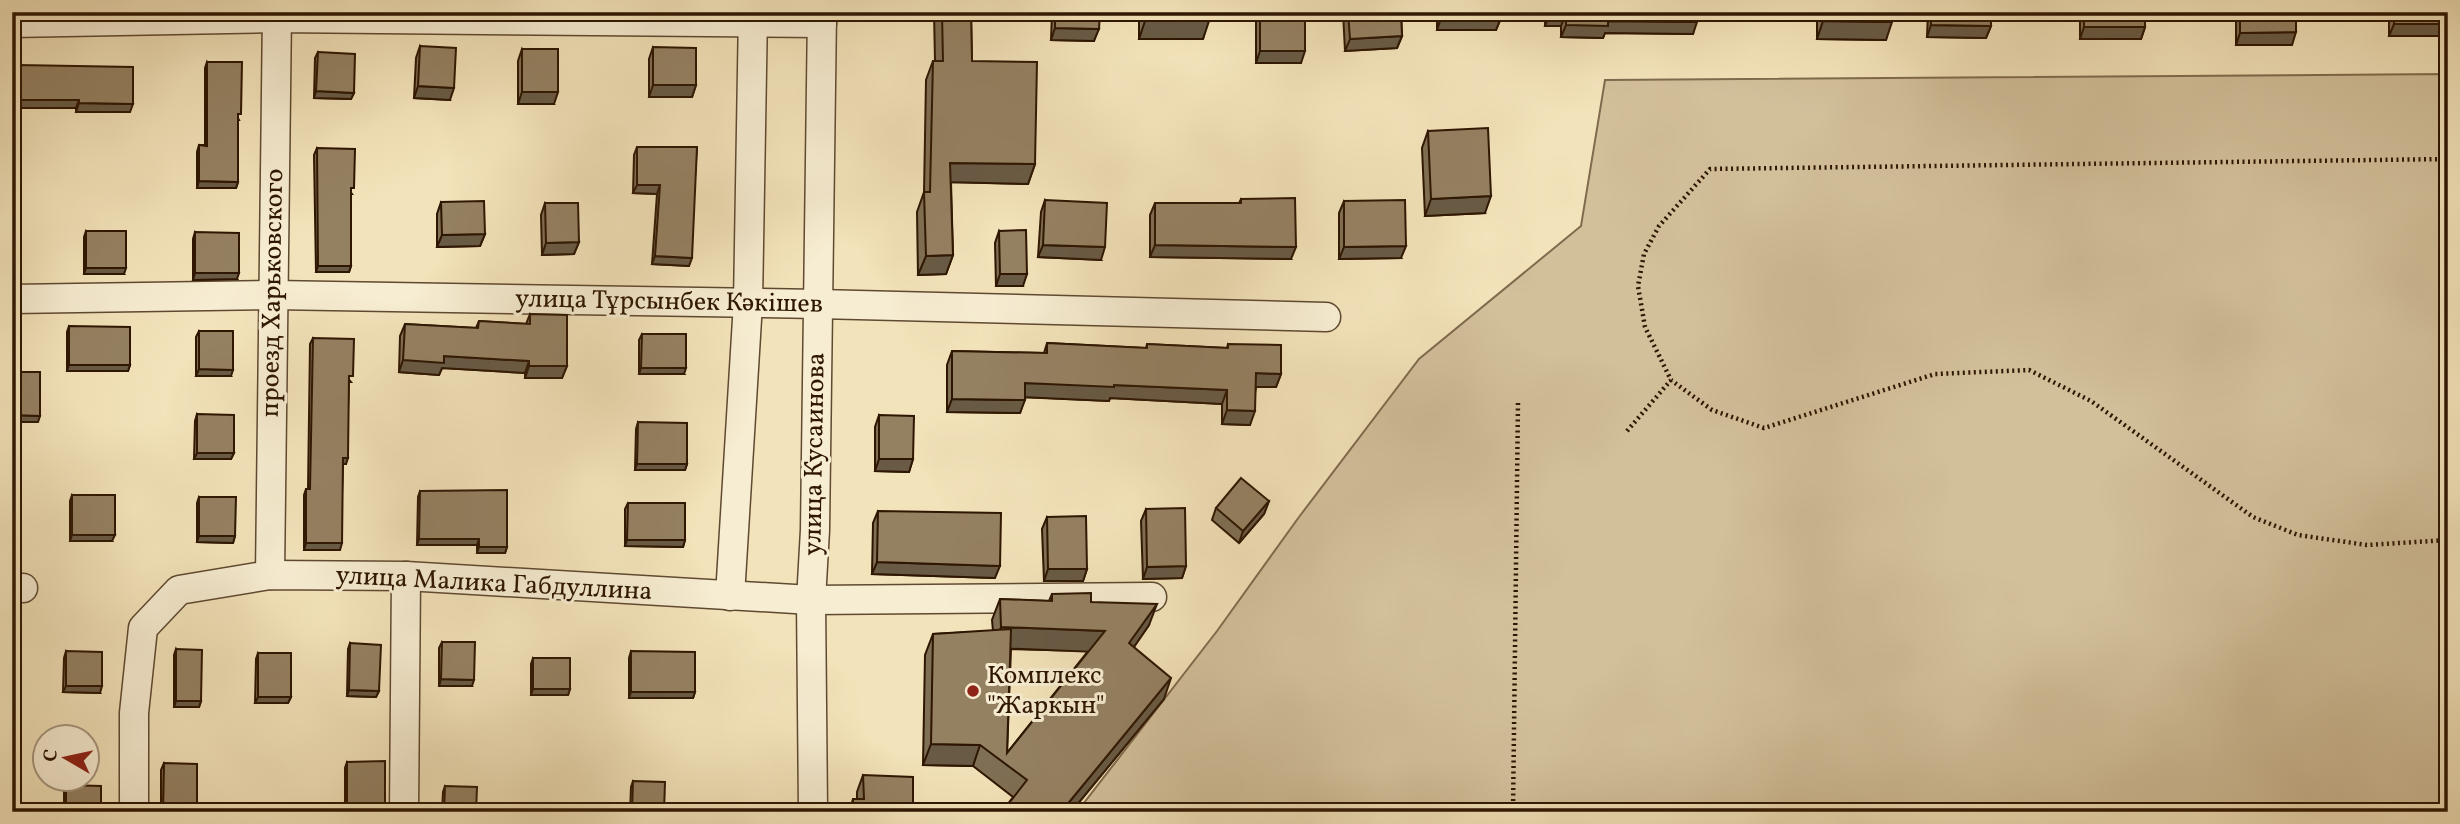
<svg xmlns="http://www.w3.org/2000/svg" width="2460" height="824" font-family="Vollkorn,serif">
<rect width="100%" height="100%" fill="#f3e3ba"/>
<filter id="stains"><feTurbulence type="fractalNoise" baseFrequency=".00286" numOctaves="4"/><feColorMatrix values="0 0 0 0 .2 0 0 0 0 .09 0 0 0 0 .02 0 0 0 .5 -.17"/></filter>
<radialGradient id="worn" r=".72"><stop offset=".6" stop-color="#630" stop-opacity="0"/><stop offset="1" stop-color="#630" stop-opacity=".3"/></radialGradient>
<polygon fill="#d2c09b" stroke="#806b4e" stroke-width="2" points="2448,74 2448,812 1077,812 1217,631 1299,517 1419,359 1581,226 1605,80"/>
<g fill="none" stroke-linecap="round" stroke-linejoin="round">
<g stroke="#5f4930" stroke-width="31">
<g id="minor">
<polyline points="12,23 276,18 822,23"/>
<polyline points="12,299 273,295 818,304 1326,317"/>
<polyline points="270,575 277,12"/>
<polyline points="12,588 23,588"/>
<polyline points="730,596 748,303 753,12"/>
<polyline points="134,812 134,713 143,628 179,590 270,575 406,576 811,600 1152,597"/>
<polyline points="404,812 406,576"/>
<polyline points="813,812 811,600 815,530 822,12"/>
</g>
</g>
<g stroke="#2e1602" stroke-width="4.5" stroke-dasharray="2 3.5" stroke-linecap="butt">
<polyline points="2448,159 1710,169 1659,226 1644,254 1638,286 1645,327 1671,380 1712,410 1764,428 1935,374 2029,370 2091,401 2253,517 2298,535 2367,545 2448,540"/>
<polyline points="1627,431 1671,380"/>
<polyline points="1513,812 1518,402"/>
</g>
<use href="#minor" stroke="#f7edd2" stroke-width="28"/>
</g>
<g fill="#7f6f54" stroke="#2e1602" stroke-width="2" fill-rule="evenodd">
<polygon points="934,12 971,12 972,61 1035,164 1028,184 951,182 953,255 946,274 918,275 917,212 924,192 926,80 933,61 935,61"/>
<polygon points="1052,12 1100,12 1094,41 1051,40"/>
<polygon points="1139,12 1209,12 1203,39 1139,39"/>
<polygon points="1256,12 1305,12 1301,63 1256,63"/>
<polygon points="1343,12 1401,12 1402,36 1397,48 1345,51"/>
<polygon points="1437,12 1501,12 1501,18 1496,30 1437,30"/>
<polygon points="1545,12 1698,12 1693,34 1605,33 1603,38 1561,37 1561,26 1545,26"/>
<polygon points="1817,12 1892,12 1886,40 1817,39"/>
<polygon points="1928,12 1991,12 1991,26 1986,38 1927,37"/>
<polygon points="2080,12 2145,12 2145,27 2141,39 2080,39"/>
<polygon points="2236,12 2296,12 2292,45 2236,45"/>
<rect x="2389" y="12" width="59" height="24"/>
<polygon points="420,46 450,100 414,98 416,58"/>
<polygon points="653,47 696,85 692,97 649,97 649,59"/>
<polygon points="522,49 554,104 518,104 518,61"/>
<polygon points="318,52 354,93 351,99 314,98 315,58"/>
<polygon points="207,62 239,120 238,120 238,182 236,188 197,188 197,152 199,145 205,145 205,68"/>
<polygon points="18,65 130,112 76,112 76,108 15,108 15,74"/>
<polygon points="1428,131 1485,213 1425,216 1422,148"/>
<polygon points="637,147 697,147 689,266 652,264 657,194 633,193 634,155"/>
<polygon points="317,148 352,194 351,194 351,266 349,272 316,272 314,155"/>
<polygon points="1241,199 1291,259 1150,257 1150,215 1155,203 1239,203"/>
<polygon points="1045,200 1101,260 1038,257 1041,212"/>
<polygon points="1344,201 1401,258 1339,259 1339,213"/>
<polygon points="441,202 485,234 480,246 437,247 437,214"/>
<polygon points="545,203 579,242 574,254 542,255 541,215"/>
<polygon points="86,231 124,274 84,274 84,237"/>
<polygon points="999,231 1023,286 996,286 995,243"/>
<polygon points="195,232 237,279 193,280 193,239"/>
<polygon points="530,314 567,366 562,378 525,378 525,373 442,368 439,375 399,372 400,336 405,324 476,328 479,321 526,324"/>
<polygon points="69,326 130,365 128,371 67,371 67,332"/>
<polygon points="199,331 231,376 196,376 196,337"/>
<polygon points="642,334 684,374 639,374 639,340"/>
<polygon points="313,338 351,382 349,382 346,464 343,464 340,550 304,550 304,495 306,489 308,489 310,344"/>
<polygon points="1047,343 1146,348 1147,344 1227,348 1228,344 1281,374 1276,387 1256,387 1250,425 1222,424 1222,404 1110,398 1109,401 1025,397 1020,413 947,412 947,365 952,351 1044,353"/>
<polygon points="197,414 234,453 231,459 194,459 195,421"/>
<polygon points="879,415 913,459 909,472 875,471 875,427"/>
<polygon points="638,422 687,464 685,470 635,470 636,429"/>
<polygon points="420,491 507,547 505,553 477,553 477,545 417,545 418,497"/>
<polygon points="72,495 112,541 70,541 70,501"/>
<polygon points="199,497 235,536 233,543 197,542 197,503"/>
<polygon points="1269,501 1264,514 1239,543 1212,520 1216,508"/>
<polygon points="628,503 685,540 683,547 625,546 625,509"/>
<polygon points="1146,509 1186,566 1182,578 1143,579 1141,521"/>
<polygon points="878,511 995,578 872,574 873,523"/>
<polygon points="1047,517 1087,569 1083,581 1044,581 1042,529"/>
<path d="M1052,594L1091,602L1149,625L1134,647L1164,699L1071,812H1002L1013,797L973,766L923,765L925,655L933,634L993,631L992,620L1000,599L1049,601ZM1011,649L1088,651L1007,753Z"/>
<polygon points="442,642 472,686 439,686 439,648"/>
<polygon points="350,643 379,691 376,697 347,696 348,649"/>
<polygon points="176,649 201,701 199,707 174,707 174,655"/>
<polygon points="66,651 100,693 63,692 64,658"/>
<polygon points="631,651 695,692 693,698 629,698 629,658"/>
<polygon points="258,653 291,697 288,703 255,703 256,659"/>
<polygon points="533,658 570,689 568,695 531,695 531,664"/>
<polygon points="347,762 385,807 383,812 345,812 345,768"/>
<polygon points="164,763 197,812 161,812 161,770"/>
<polygon points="863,775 913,812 857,799 857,792"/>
<polygon points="633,781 664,812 630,812 631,787"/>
<polygon points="66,785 101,812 64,812 64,791"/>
<polygon points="445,786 476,812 442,812 443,792"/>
<polygon points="853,799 853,812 849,812"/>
</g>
<g fill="#685a45" stroke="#2e1602" stroke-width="2">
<polygon points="1550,14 1566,14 1561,26 1545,26"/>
<polygon points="1441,18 1501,18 1496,30 1437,30"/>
<polygon points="1145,21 1209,21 1203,39 1139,39"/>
<polygon points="1608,21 1697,22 1693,34 1605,33 1603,38 1561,37 1566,25"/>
<polygon points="1823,21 1892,22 1886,40 1817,39"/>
<polygon points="2394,24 2448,24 2448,36 2389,36"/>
<polygon points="1931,25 1991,26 1986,38 1927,37"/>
<polygon points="2084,27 2145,27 2141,39 2080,39"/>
<polygon points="1055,28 1099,29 1094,41 1051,40"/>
<polygon points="2296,32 2292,45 2236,45 2240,33"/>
<polygon points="1402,36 1397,48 1345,51 1350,39"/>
<polygon points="1260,51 1305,51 1301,63 1256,63"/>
<polygon points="653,85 696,85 692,97 649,97"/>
<polygon points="418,86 454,88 450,100 414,98"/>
<polygon points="316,91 354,93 351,99 314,98"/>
<polygon points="522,92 558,92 554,104 518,104"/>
<polygon points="18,100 79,100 76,108 15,108"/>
<polygon points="79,103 133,104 130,112 76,112"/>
<polygon points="950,163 1035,164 1028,184 943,182"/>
<polygon points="199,181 238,182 236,188 197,188"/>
<polygon points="637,185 660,185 657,194 633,193"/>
<polygon points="1491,196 1485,213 1425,216 1431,199"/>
<polygon points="485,234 480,246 437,247 442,235"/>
<polygon points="579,242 574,254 542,255 546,243"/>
<polygon points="1043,245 1105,247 1101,260 1038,257"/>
<polygon points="1155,245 1296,247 1291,259 1150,257"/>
<polygon points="1406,246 1401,258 1339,259 1344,247"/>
<polygon points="953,255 946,274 918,275 926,256"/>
<polygon points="655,256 692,258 689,266 652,264"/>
<polygon points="318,266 351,266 349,272 316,272"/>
<polygon points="86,268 126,268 124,274 84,274"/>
<polygon points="195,273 239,273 237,279 193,280"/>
<polygon points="1000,274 1027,274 1023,286 996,286"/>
<polygon points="444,356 529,361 525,373 442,368 439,375 399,372 403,360"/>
<polygon points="69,365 130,365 128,371 67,371"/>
<polygon points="529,366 567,366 562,378 525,378"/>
<polygon points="641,368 686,368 684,374 639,374"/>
<polygon points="199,369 233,370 231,376 196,376"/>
<polygon points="1256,373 1281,374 1276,387 1251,387"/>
<polygon points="1025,383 1114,385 1227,390 1222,404 1110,398 1109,401 1020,397"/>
<polygon points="952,399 1025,400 1020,413 947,412"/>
<polygon points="1227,410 1255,411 1250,425 1222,424"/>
<polygon points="12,415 40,416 38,422 12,422"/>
<polygon points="197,453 234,453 231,459 194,459"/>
<polygon points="343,458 348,458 346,464 341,464"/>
<polygon points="879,459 913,459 909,472 875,471"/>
<polygon points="637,464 687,464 685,470 635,470"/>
<polygon points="1269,501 1264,514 1239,543 1243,531"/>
<polygon points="72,535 115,535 112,541 70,541"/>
<polygon points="199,536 235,536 233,543 197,542"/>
<polygon points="419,539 479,539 477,545 417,545"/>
<polygon points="627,540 685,540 683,547 625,546"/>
<polygon points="306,543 342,543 340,550 304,550"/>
<polygon points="479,547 507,547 505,553 477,553"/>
<polygon points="877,562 1000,566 995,578 872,574"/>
<polygon points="1186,566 1182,578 1143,579 1147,567"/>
<polygon points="1048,569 1087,569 1083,581 1044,581"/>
<polygon points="1157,604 1149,625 1122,664 1129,643"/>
<polygon points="1001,627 1105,631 1097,652 994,648"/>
<polygon points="1171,678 1164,699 1071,812 1061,812"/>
<polygon points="441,679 474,680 472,686 439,686"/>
<polygon points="66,686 102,686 100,693 63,692"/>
<polygon points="533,689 570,689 568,695 531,695"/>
<polygon points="349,690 379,691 376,697 347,696"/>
<polygon points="631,692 695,692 693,698 629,698"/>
<polygon points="258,697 291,697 288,703 255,703"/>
<polygon points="176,701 201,701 199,707 174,707"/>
<polygon points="931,744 980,745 973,766 923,765"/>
<polygon points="347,807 385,807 383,812 346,812"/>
</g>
<g fill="#948162" stroke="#2e1602" stroke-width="2">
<polygon points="942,12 971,12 972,61 1037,62 1035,164 950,163 953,255 926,256 924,192 930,192 933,61 943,61"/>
<polygon points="1055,12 1100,12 1099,29 1055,28"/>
<rect x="1145" y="12" width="64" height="9"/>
<rect x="1260" y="12" width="45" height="39"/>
<polygon points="1348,12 1401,12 1402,36 1350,39"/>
<rect x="1441" y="12" width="60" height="6"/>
<polygon points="1550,12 1698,12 1697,22 1608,21 1608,26 1566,25 1566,14 1550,14"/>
<polygon points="1823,12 1892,12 1892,22 1823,21"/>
<polygon points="1931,12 1991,12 1991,26 1931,25"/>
<rect x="2084" y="12" width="61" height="15"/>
<polygon points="2240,12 2296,12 2296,32 2240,33"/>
<rect x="2394" y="12" width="54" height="12"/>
<polygon points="420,46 456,48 454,88 418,86"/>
<polygon points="653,47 696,48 696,85 653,85"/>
<rect x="522" y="49" width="36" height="43"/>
<polygon points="318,52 355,54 354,93 316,91"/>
<polygon points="207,62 242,62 241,114 238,114 238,182 199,181 199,145 207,146"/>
<polygon points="18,65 133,67 133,104 79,103 79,100 18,100"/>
<polygon points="1488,128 1491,196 1431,199 1428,131"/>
<polygon points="637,147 697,147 692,258 655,256 660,185 637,185"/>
<polygon points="317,148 355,149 354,188 351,188 351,266 318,266"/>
<polygon points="1295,198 1296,247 1155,245 1155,203 1241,203 1241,199"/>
<polygon points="1045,200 1107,203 1105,247 1043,245"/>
<polygon points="1405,200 1406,246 1344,247 1344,201"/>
<polygon points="484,201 485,234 442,235 441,202"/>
<polygon points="545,203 578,203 579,242 546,243"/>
<polygon points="1026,230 1027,274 1000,274 999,231"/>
<rect x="86" y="231" width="40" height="37"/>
<polygon points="195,232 239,233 239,273 195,273"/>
<polygon points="530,314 567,315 567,366 529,366 529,361 444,356 444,363 403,360 405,324 478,328 479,321 530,324"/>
<polygon points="69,326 130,327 130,365 69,365"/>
<polygon points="199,331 233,331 233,370 199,369"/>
<polygon points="642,334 686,334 686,368 641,368"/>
<polygon points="313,338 354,339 353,376 349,376 348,458 343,458 342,543 306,543 306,489 310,489"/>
<polygon points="1047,343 1147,348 1147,344 1228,348 1228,344 1281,345 1281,374 1256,373 1255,411 1227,410 1227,390 1114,385 1114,387 1025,383 1025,400 952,399 952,351 1047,353"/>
<polygon points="12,372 40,372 40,416 12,415"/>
<polygon points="197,414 234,415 234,453 197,453"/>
<polygon points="879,415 914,416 913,459 879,459"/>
<polygon points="638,422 687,423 687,464 637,464"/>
<polygon points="1241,478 1269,501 1243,531 1216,508"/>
<polygon points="507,490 507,547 479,547 479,539 419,539 420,491"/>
<rect x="72" y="495" width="43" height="40"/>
<polygon points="199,497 236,497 235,536 199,536"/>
<polygon points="628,503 685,503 685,540 627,540"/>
<polygon points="1185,508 1186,566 1147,567 1146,509"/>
<polygon points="878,511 1001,513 1000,566 877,562"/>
<polygon points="1086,516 1087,569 1048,569 1047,517"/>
<polygon points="1091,593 1091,602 1157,604 1129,643 1171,678 1061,812 1002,812 1027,780 980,745 931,744 933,634 1011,629 1007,753 1105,631 1001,627 1000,599 1052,601 1052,594"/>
<polygon points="442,642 475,642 474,680 441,679"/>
<polygon points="350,643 381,645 379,691 349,690"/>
<polygon points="176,649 202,650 201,701 176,701"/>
<polygon points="66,651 102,652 102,686 66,686"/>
<polygon points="631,651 695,652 695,692 631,692"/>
<rect x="258" y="653" width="33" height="44"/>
<rect x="12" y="656" width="3" height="31"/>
<rect x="533" y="658" width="37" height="31"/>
<polygon points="385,761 385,807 347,807 347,762"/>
<polygon points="164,763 197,764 197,812 163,812"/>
<polygon points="863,775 913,777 913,812 853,812 853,799 864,799"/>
<polygon points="633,781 665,782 664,812 632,812"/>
<polygon points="66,785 101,786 101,812 66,812"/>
<polygon points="445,786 477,787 476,812 444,812"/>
</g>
<circle fill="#8f2418" stroke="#f7edd2" stroke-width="2.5" cx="973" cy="691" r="7"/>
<g text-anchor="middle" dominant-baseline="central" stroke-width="6" stroke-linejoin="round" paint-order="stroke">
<g font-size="26" fill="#2e1602" stroke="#f7edd2">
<text transform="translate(273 293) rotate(-89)">проезд Харьковского</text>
<text transform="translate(669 302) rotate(1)">улица Тұрсынбек Кәкішев</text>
<text transform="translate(815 454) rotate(-89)">улица Кусаинова</text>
<text transform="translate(494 584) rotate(3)">улица Малика Габдуллина</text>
</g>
<g font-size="26" fill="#2e1602" stroke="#f7edd2" text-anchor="start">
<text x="987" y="676">Комплекс<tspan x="987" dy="30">"Жаркын"</tspan></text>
</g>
</g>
<rect width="2460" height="824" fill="none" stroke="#f3e3ba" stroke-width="42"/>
<rect x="14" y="14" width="2432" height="796" fill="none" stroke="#2e1602" stroke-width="3.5"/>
<rect x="21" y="21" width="2418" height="782" fill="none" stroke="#2e1602" stroke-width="2"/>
<g transform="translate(66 758) rotate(279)"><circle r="33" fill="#f7edd2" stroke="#a7977f" stroke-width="2"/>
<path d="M0-5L12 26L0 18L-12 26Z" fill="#8f2418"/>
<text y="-10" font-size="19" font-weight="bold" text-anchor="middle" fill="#2e1602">С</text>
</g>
<rect width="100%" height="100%" filter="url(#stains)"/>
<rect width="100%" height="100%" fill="url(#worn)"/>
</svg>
